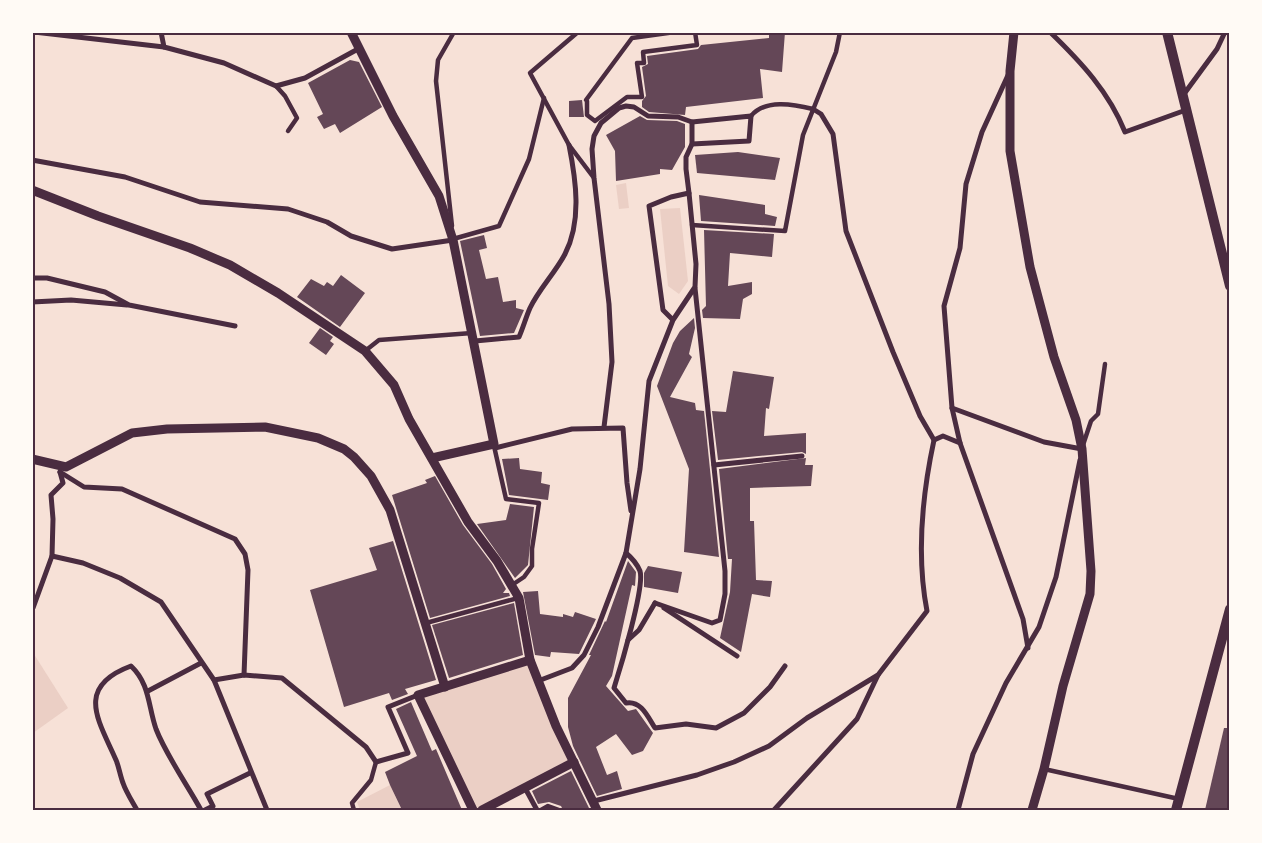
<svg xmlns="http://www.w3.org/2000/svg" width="1262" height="843" font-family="Manrope,sans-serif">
<rect width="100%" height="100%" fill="#f7e1d7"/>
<g fill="#ebcfc5">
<polygon points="626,183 629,208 619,209 616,185"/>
<polygon points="680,208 688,281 679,294 668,286 660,209"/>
<polygon points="32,651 68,708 33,733 32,733"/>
<polygon points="530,660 574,762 482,810 473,810 418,695"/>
<polygon points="390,785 402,810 360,810 357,802"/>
</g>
<g fill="#644757">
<polygon points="769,32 785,32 782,72 760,69 763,98 686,107 685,115 649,112 642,107 642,101 646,96 642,67 648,64 647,56 698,49 701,45 769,38"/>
<polygon points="350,60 359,62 382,107 340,133 335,124 324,129 317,117 323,114 308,83"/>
<polygon points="582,100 584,117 569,117 569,101"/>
<polygon points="640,116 647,120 677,121 685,124 685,147 672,170 660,169 660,174 616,181 615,151 606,135"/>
<polygon points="738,152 780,158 775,180 697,173 695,155"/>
<polygon points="699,195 765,205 765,214 777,217 775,226 701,221"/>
<polygon points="704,230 774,234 772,257 730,253 728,286 752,282 752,294 743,299 740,319 703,318 702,310 706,306"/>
<polygon points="484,235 487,248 479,250 486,279 498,277 503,302 516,300 516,308 524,310 514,333 480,336 460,241"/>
<polygon points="341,275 365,293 340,327 297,297 311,279 324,286 327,282 333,286"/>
<polygon points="694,318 695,328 689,354 692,357 670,397 695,403 696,410 704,411 719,557 684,552 689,469 657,386 673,343 680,331"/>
<polygon points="320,328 333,337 330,341 334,344 326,355 309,343"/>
<polygon points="733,371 774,377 769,409 766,408 764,436 806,433 806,454 802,452 718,460 712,411 726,412"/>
<polygon points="519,458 520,469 542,472 541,483 550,485 548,500 509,495 502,459"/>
<polygon points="806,458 805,465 813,465 811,486 750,488 750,521 754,521 756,580 772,581 770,597 752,594 741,652 720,638 730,592 732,559 728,559 719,469"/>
<polygon points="435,476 463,525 492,564 506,589 503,593 509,593 510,596 430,618 392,495 427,483 425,480"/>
<polygon points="510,504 534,507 528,565 515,578 477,524 506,520"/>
<polygon points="393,541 436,680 405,689 408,694 392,700 389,693 344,707 310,590 377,570 369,548"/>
<polygon points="628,561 636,572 635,586 632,585 612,676 606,686 628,711 636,709 653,733 643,751 632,755 616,734 596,747 607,775 617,771 622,789 597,796 573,746 568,727 568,698 591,655 589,655 605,621 606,622"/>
<polygon points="648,566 682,572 678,593 644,587 644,573"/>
<polygon points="538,591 540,614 563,617 563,614 573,617 575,612 596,619 579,654 551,652 550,657 535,655 523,592"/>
<polygon points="514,603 523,655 449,678 432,625"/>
<polygon points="411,702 432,751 436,749 462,810 402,810 390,785 385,772 417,756 396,709"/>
<polygon points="1224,728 1230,728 1230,810 1205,810"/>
<polygon points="571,771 589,808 584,810 563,810 561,806 549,802 538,804 532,791"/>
</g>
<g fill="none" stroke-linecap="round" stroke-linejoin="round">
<g stroke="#4a2c40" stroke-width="4.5">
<polyline points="578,32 530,73 569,145 594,178"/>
<polyline points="675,32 632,38 586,100 587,101 587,115 595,121 627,97 642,97 637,63 644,63 643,52 697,45 695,32"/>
<polyline points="276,86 285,96 297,118 288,131"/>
<path d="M751,116C765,99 793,104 813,109"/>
<polyline points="692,225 785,231 803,135 836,52 840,32"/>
<polyline points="452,226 436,81 438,60 454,32"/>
<polyline points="453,239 499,226 529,159 544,98"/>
<polyline points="365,351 379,340 472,333"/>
<polyline points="1083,445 1091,421 1098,414 1105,364"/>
<polyline points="494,446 506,499 539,503 532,549 532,566 524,577 512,585"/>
<polyline points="426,623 518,598"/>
<polyline points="1044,769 1179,799"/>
<polyline points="354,810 352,803 371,780 376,762"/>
<polyline points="541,810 548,806 559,810"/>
</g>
<g stroke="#4a2c40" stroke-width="5">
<polyline points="34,32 164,47"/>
<polyline points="161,32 164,47 224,63 276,86 305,78 358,49"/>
<path d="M1050,32C1081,62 1109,92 1125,132L1186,110"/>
<polyline points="1009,73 982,132 966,184 960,248 944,306 952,408 960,443 1023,619 1028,648"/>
<polyline points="1184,94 1217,49 1225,32"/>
<polyline points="813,109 821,114 833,134 846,231 893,352 920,416 934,440 943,436 960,443"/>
<polyline points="32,160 125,177 200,202 288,209 327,222 351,236 392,249 453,240"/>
<polyline points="689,193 686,169 686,157 692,144 692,122"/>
<polyline points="32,278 47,278 105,292 129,305 235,326"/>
<polyline points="32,302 71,300 127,305"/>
<path d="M475,341L519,337C523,328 526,317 530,308C539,289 555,273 565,254C582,221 576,180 569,145"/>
<polyline points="952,408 1044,442 1082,449"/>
<polyline points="604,427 612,362 609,304 594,178 592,149 594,136 601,123 619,108 626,106 634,107 648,116 678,117 692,122 751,116 749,141 692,144"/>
<polyline points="495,448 572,429 623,428 627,483 631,511"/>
<polyline points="714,465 802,456"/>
<polyline points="60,472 84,487 122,489 235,539 245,554 248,570 244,675"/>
<path d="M626,553C632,558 637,564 640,571C645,587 620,669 614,688L626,703C641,700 648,717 655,728L686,724L716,728L744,713L770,687L785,666"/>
<polyline points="52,556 83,563 120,578 161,602 214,680 267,810"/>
<polyline points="655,603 712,623 720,620 725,594 725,571 695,288"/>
<polyline points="33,608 52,556 53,519 51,495 63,483 60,472"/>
<polyline points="664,608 737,656"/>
<polyline points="628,640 639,630 655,603"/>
<polyline points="214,680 244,675 282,678 366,747 376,762 408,753 388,707 418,695"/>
<polyline points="538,681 572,668 584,655 598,627 626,553 640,469 649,381 673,320 695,287 696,264 689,193 671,197 649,206 663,310 673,320"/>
<polyline points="148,691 201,663"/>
<polyline points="525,788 537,810"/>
<path d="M594,801L697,775L734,762L769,746L807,718L878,675L927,611C916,554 922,496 934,440"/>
<path d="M137,810C132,801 126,792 123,783C120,775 119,767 116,760C99,721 74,687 131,666C150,684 148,706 156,729C166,755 188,786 201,810"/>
<polyline points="205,810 213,806 207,794 250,773"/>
<polyline points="774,810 857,719 878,675"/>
<polyline points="958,810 973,754 1006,683 1039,627 1056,577 1080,460"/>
</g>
<g stroke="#4a2c40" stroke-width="9">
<polyline points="351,32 393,116 439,196 453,240 494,444 432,458"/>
<polyline points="1014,32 1010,71 1010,151 1030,267 1054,357 1076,420 1082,449 1091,571 1090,594 1063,686 1044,769 1032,810"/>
<polyline points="32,190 98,216 190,248 230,265 278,293 365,351 394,385 409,419 468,522 497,561 519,598 530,660 556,726 597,810"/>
<polyline points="32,459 66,467 132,433 167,429 265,427 318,438 344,449 354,457 371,476 390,510 445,687"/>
<polyline points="473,810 418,695 530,660"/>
<polyline points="482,810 574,762"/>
</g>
<g stroke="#4a2c40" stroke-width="10">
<polyline points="1167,32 1230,286"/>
<polyline points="1176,810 1230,609"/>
</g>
</g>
<rect width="1262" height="843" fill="none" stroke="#fffaf5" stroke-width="68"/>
<rect x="34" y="34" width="1194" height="775" fill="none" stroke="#4a2c40" stroke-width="2"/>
</svg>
